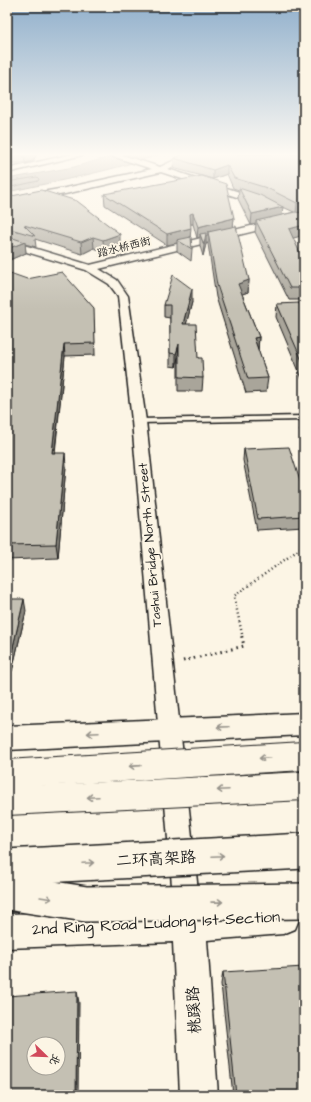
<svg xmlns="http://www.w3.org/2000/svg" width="311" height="1102" font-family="'Architects Daughter','LXGW WenKai TC',sans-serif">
<rect width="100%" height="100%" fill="#fcf5e5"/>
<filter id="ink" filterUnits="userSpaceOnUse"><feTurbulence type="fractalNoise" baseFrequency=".025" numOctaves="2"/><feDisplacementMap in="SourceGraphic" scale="8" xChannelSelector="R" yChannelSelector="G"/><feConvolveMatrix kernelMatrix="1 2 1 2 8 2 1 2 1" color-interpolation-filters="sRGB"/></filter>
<g filter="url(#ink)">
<path fill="#b0aba1" stroke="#75726c" d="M120,154H161C111,171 59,181 7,192V179L74,167Z"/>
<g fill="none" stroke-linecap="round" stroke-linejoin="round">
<polyline stroke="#575551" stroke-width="1" points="7,182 37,177 39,179 38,181 7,188"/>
<g stroke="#1c1c1c" stroke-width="3">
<polygon id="lane" points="304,416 304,420 139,423 135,421 139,419"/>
</g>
<g stroke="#1c1c1c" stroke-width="3">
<g id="street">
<polygon points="72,154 87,154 7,173 7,169"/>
<polygon points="106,154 119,154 160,167 187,154 198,154 168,169 264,200 265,202 261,205 258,204 161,172 65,194 7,204 7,198 65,188 152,169"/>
<polygon points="304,213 304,219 99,269 117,280 128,296 146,421 200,909 196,918 187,922 178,918 174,909 132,421 118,296 109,284 86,270 7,246 7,240 90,265"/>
</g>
</g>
<g stroke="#1c1c1c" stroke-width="3">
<g id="secondary">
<polygon points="304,713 304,735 7,750 7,726"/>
<polygon points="283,900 295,905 300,917 295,929 283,934 207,940 218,1095 180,1095 173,942 7,948 7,914 189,908"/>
</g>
</g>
<polyline stroke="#1c1c1c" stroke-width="2" stroke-dasharray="1 2.5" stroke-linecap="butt" points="300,430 304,444"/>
<polyline stroke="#1c1c1c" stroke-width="2.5" stroke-dasharray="1 3" stroke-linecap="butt" points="242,634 234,596 304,546"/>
<polyline stroke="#1c1c1c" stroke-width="3" stroke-dasharray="1.5 4" stroke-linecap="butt" points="183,661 244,646 241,633"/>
<use href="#lane" fill="#fcf5e5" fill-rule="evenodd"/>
<use href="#street" fill="#fcf5e5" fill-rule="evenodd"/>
<use href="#secondary" fill="#fcf5e5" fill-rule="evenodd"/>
<g stroke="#1c1c1c" stroke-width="30" stroke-linecap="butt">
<g id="highway-bridge-far1">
<polyline points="7,774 304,756"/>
<polyline points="7,801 304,786"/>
</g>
</g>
<g stroke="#1c1c1c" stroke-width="38" stroke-linecap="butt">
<g id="highway-bridge">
<polyline points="7,867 304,851"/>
<polyline points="7,892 86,904 304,901"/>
</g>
</g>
<use href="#highway-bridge-far1" stroke="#fcf5e5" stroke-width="28"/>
<use href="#highway-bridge" stroke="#fcf5e5" stroke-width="35"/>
</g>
<g fill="#a9a59a" stroke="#1c1c1c" fill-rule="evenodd">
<polygon points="7,154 37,154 33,161 25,163 7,163"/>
<path d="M304,154V235L293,238L304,262V300H289L255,232L256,224L251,225L238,199L239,190L233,188L227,174L213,179L173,168L174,158ZM283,207L294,212L282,215Z"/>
<polygon points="104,194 234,218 233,226 249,280 248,292 242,294 259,337 258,350 268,378 266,392 246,393 216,297 208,244 208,235 206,236 206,244 203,256 200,246 200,237 197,238 193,224 190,224 190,237 192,249 191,261 177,251 177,243 167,245 105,205"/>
<polygon points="7,197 120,245 104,252 94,248 82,254 35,239 36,247 25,244 26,253 7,261"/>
<polygon points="7,272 94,320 95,355 65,356 55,453 66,466 58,558 7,560"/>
<polygon points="192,302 186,324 198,358 203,378 202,391 178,391 178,357 176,367 170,366 170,318 164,317 164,305"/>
<polygon points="277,304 304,312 304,383 276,317"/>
<polygon points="244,449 304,493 304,527 257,530 243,460"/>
<polygon points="7,599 26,611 12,671 7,671"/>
<polygon points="223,972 304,1095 233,1095 221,984"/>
</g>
<g fill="#89867d" stroke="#1c1c1c">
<polygon points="32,154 37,154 33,161 25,163 24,156"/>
<polygon points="227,165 227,174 213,179 213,170"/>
<polygon points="304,202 304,212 296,213 297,203"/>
<polygon points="283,207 282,217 256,221 256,224 251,225 252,214"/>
<polygon points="193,213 193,224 190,224 190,214"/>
<polygon points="234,218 233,229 208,232 208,235 206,236 206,244 203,256 204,245 200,234 200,237 197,238 198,227"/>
<polygon points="304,225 304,235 287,240 289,229"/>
<polygon points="191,228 190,239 177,240 177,243 167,245 167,234"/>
<polygon points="120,234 120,245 104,252 103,240"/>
<polygon points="93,237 94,248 82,254 81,242"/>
<polygon points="25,242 26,253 7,261 7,249"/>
<polygon points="249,280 248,292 237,296 238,284"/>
<polygon points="192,289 192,302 183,337 183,324"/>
<polygon points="259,337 258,350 254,338"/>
<polygon points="64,344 65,356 53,467 52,453"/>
<polygon points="179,344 178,357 176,367 176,354"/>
<polygon points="65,453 66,466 58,558 56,544"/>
<polygon points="24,599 26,611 12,671 10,660"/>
<polygon points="77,991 79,1003 78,1095 76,1095"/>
</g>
<g fill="#c4c0b3" stroke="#1c1c1c" fill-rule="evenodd">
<polygon points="7,154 32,154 24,156 7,156"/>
<polygon points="184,154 304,154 304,202 297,203 267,188 234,178 227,165 213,170 174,158"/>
<polygon points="202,176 226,184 234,218 198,227 193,213 190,214 191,228 167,234 104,194"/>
<polygon points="239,188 260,195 283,207 252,214"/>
<polygon points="41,190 77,201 120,234 103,240 93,237 81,242 24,225 35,236 7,228 7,197"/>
<polygon points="295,212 303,213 304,212 304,225 289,229 304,262 304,288 290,288 256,221"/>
<polygon points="236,226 249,280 238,284 259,337 254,338 268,378 248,379 217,285 208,232"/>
<polygon points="206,233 204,245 200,234"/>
<polygon points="7,236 25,242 7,249"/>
<polygon points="191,237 192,249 177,240"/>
<polygon points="7,272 27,279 62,272 94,308 95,343 64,344 52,453 65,453 56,544 7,545 7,358 10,346 7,346"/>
<polygon points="173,275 192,289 183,324 196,324 198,358 202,358 203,378 179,377 179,344 176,354 170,353 170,305 164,305"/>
<polygon points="299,303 304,312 304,365 277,304"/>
<polygon points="289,447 304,493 304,516 258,519 244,449"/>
<polygon points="7,599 24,599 10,660 7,659"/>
<polygon points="304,967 304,1095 236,1095 223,972"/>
<path d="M77,991L76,1095H7V996ZM34,1044H58V1068H34Z"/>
</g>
<defs><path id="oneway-shaft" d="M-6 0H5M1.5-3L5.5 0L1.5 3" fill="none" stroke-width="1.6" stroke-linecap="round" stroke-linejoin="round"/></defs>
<g stroke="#97938b">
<use href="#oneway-shaft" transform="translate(223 727) rotate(178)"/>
<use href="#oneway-shaft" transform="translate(93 733) rotate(177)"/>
<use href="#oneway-shaft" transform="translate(265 758) rotate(177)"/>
<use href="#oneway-shaft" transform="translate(135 766) rotate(176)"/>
<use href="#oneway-shaft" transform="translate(223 790) rotate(177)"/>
<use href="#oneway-shaft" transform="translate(93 797) rotate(177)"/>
<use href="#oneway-shaft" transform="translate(218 856) rotate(-3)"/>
<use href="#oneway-shaft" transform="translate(88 863) rotate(-3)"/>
<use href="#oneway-shaft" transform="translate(46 898) rotate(9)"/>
<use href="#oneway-shaft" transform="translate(217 902) rotate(-1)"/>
</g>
</g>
<linearGradient id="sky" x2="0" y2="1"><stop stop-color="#91b0cc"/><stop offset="0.5" stop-color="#fefaf3"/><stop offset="1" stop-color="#fefaf3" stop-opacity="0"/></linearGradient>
<rect width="311" height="309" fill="url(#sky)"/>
<g text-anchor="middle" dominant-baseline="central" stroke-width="4" stroke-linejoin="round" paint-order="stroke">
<g font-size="11" fill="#1c1c1c" stroke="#fcf5e5">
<text transform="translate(124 247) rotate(-14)">踏水桥西街</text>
</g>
<g font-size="13" fill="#1c1c1c" stroke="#fcf5e5">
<text transform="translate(150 545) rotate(-95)">Tashui Bridge North Street</text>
</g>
<g font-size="16" fill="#1c1c1c" stroke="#fcf5e5">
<text transform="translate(156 859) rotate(-3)">二环高架路</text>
<text transform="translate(156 923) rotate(-3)">2nd Ring Road Ludong 1st Section</text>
<text transform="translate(194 1010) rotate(-93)">桃蹊路</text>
</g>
</g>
<rect width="311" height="1102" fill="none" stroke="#fcf5e5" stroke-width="24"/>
<rect x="12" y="12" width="287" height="1078" fill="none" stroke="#1c1c1c" stroke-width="1.5" filter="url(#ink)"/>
<g transform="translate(46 1056) rotate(113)"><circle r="19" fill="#fcf5e5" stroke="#a29e95"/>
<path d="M0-3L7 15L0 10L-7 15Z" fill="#d1495b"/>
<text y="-6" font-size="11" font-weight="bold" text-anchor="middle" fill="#1c1c1c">北</text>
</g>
</svg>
